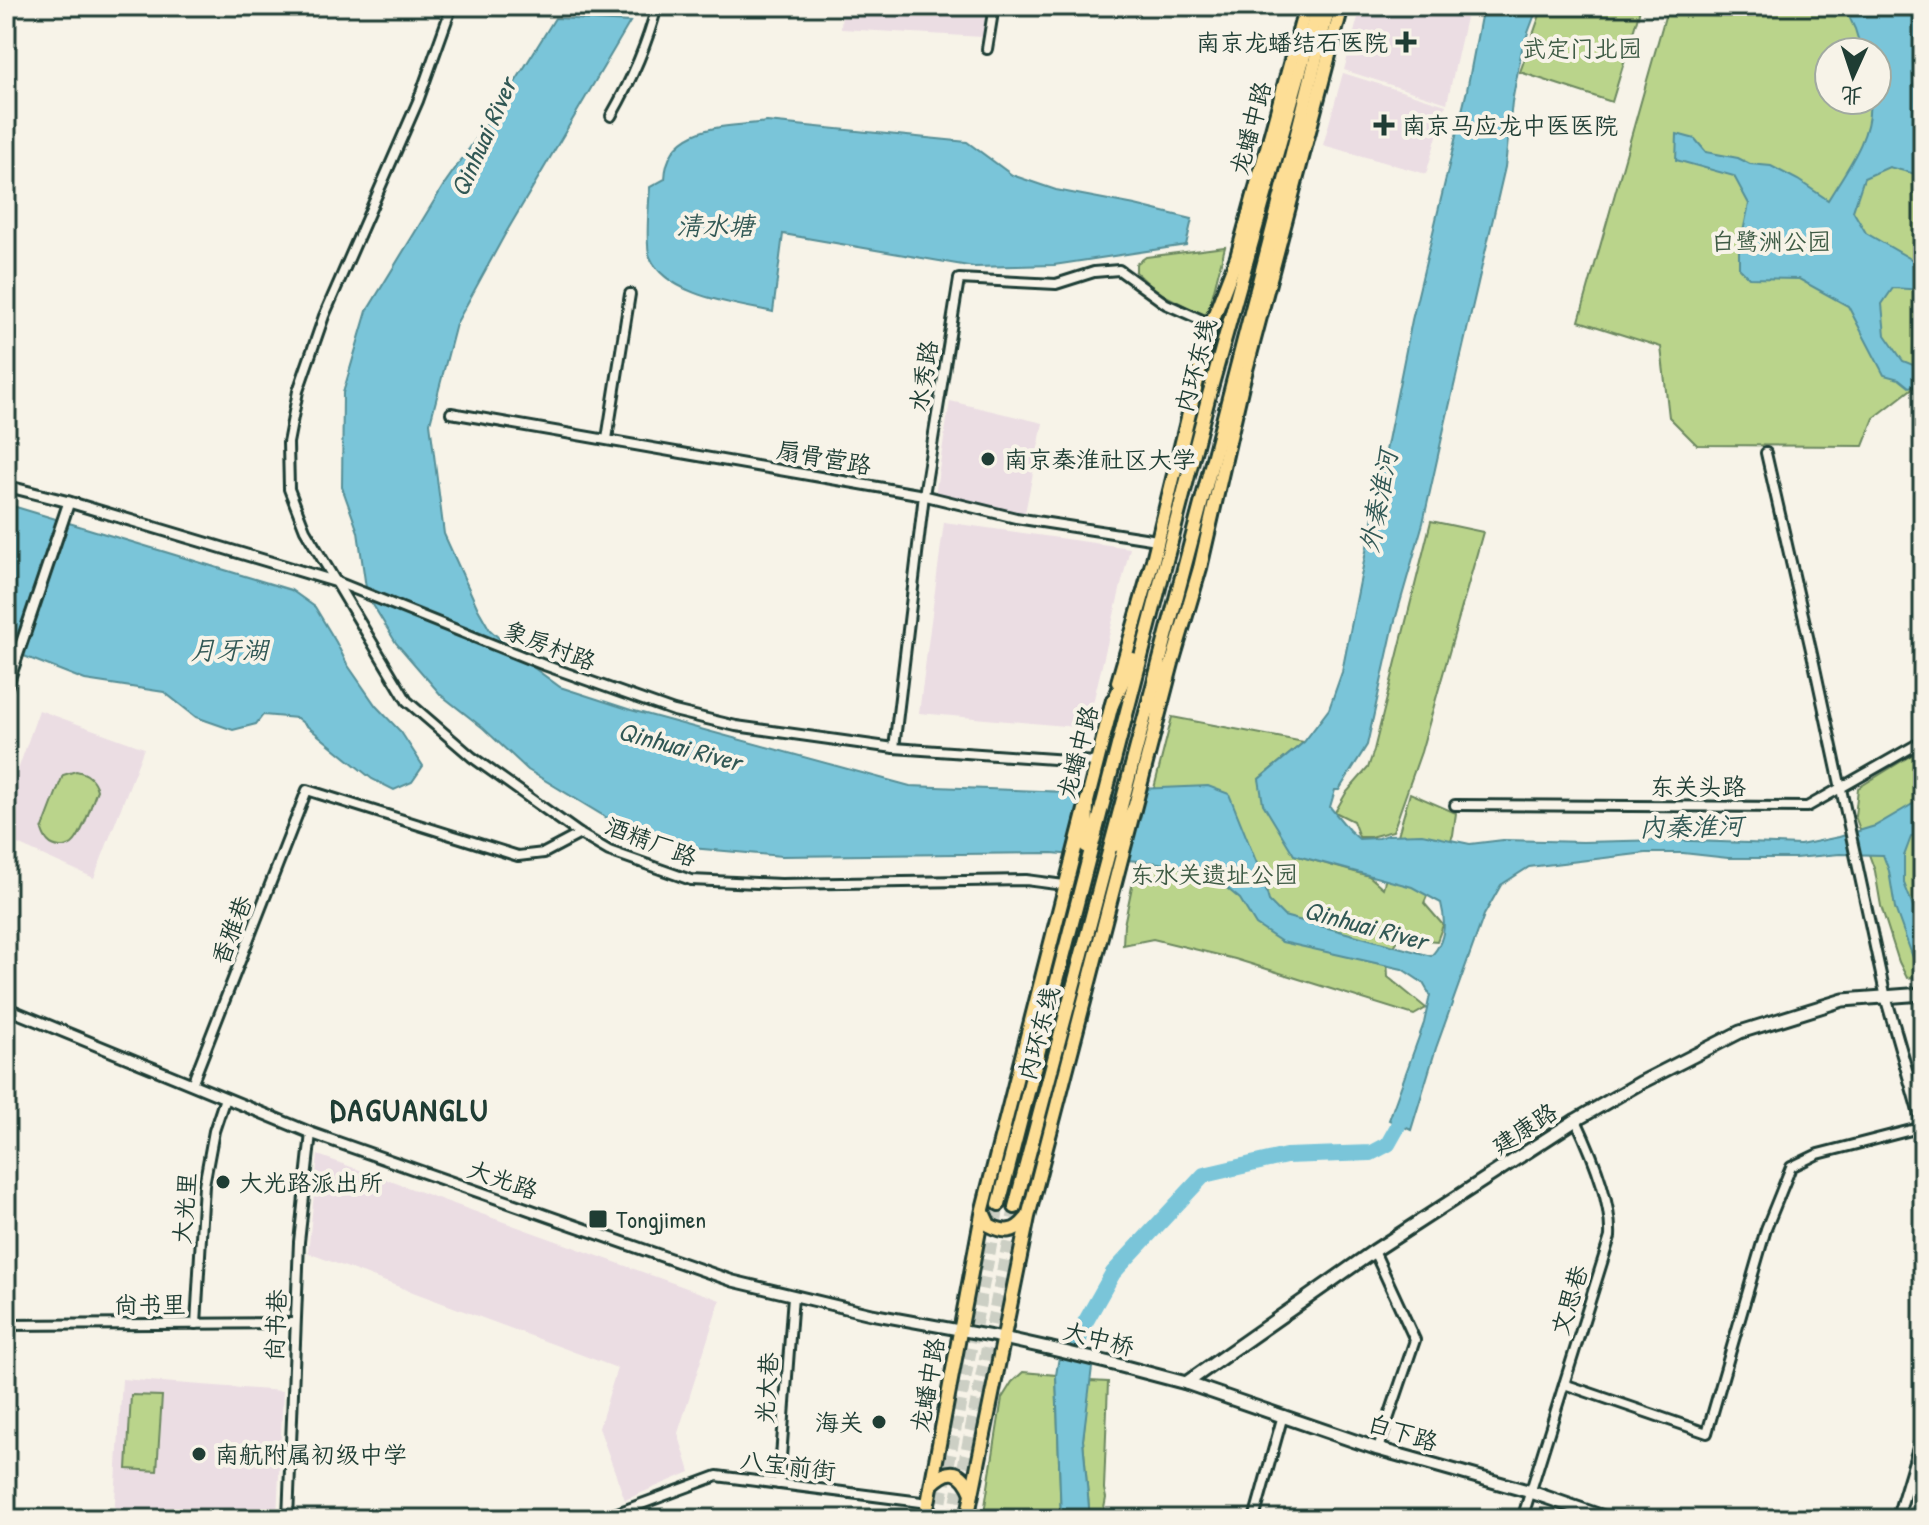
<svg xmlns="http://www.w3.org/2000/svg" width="1929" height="1525" font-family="'Patrick Hand','LXGW WenKai TC',sans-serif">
<rect width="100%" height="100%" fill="#f7f3e8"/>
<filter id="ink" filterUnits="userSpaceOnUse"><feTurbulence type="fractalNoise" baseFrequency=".0125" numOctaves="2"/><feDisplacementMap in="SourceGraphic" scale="16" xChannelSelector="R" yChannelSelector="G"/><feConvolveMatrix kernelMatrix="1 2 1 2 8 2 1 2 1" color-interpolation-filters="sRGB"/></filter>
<g filter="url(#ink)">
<g fill="#ebdde3">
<polygon points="842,6 986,6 983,37 841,29"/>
<polygon points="1361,6 1445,6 1467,13 1447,103 1344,70"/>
<polygon points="1343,73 1446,105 1426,174 1323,145"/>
<polygon points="950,401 1043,423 1025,513 935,495"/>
<polygon points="944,522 1130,548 1087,728 919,713"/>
<polygon points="39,710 144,748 94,878 6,839 6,804"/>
<polygon points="318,1155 720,1300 678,1433 690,1472 625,1500 599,1428 617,1368 308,1253"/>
<polygon points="122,1379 283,1391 277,1517 225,1516 224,1519 114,1519"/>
</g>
<g fill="#bad48b" stroke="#6c8860" stroke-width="2" fill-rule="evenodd">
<polygon points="1543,6 1641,6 1612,102 1520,72"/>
<path d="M1668,6H1923V380L1874,418L1863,446L1697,445L1669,417L1661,347L1579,321ZM1829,52H1877V100H1829Z"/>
<polygon points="1225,247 1207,317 1156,291 1136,272 1136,264 1146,257"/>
<polygon points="1431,521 1483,532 1421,752 1393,831 1370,837 1359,837 1353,821 1335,812 1346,793 1368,768 1374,750"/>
<polygon points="1172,717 1304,742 1259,779 1294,855 1369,876 1383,888 1410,793 1456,813 1453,835 1424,903 1443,925 1437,941 1399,938 1387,959 1388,977 1426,1008 1414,1015 1235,959 1153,939 1123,945 1124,925 1145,824"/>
<polygon points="1923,748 1923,976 1907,978 1899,962 1881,906 1875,871 1855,816 1858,788"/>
<path d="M76,771C88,773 94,779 97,790C92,802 82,837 72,844C69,846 64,847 60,847C49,846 45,839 42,830L63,775Z"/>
<polygon points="1023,1372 1056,1375 1061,1519 983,1519 1002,1398 1012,1382"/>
<polygon points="1089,1381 1108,1382 1104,1489 1106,1498 1102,1519 1090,1519 1083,1440"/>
<polygon points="131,1395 162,1396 157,1471 127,1469"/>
</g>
<g fill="#7ac5d9" stroke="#568f97" stroke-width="2">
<path d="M1483,6H1538L1522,49L1512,102L1505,167L1443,433L1423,523L1394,624L1367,745L1339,790H1335L1330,807L1349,830L1359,839L1378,838L1388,835L1422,834L1470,844L1503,840L1583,842L1665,840L1800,845L1839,837L1875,826L1923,798V827L1911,837L1904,856V883L1923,932V985L1895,908L1889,871L1883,855L1840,854L1795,858H1728L1683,853H1646L1529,867L1501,885L1484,915L1436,1048L1411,1130L1389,1120L1424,1023L1430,995L1423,983L1402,969L1282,942L1256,925L1240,899L1211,875L1159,863L1052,853L782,856L691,848L609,819L528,770L483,728L441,695L396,643L367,595L358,532L342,487L343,393L367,311L445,183L509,92L555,18L630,22L504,236L456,324L430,423L444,534L478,609L490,630L526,662L560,687L631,710L910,786L1068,792L1208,786L1229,794L1262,876L1269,901L1284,916L1431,956C1446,941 1446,922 1441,903L1412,887L1294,855L1263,804L1259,779L1304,742L1329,709L1342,672L1412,320L1467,90Z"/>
<path d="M1844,6H1923V176L1889,167L1864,178L1853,211L1866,233L1923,266V290L1893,288L1882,304L1885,335L1903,361L1923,369V383L1909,387L1899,379L1884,375L1848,306L1799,279L1749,278L1739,268V250L1749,204L1734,176L1676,160L1677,134L1695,139L1706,152L1738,158L1750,164L1771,166L1798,180L1828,200C1846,170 1873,136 1869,100H1877V52H1862L1855,29Z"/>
<path d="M767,122L967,142L1012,175L1056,190L1135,205L1192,219L1186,245L1054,265L974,267L783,234L773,312C737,304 666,296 650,257C645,245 649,201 650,187L665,179C667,124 725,127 767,122Z"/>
<polygon points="6,504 291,590 315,607 336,642 347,664 376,706 401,732 423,766 412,782 394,790 372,779 297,718 263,715 256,724 233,730 196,717 164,692 85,680 6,649"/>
<polygon points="1060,1351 1093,1359 1083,1440 1090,1519 1061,1519 1056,1375"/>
</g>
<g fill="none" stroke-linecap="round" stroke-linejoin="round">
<polyline stroke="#7ac5d9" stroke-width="16" points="1072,1371 1082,1328 1113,1273 1204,1175 1286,1156 1371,1153 1388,1144 1397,1128 1404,1105"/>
<g stroke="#cccfc4" stroke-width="12" stroke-dasharray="12 6" stroke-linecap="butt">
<polyline points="938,1519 999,1204"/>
<polyline points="953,1519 1015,1207"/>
</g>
<g stroke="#1f3d34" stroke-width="14">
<g id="minor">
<polyline points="452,6 418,101 324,316 298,391 288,443 289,489 305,530 407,701 472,757 580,834 609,851 691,880 781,884 1026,880 1064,885"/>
<polyline points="987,49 994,6"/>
<path d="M611,116C631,81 647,45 657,6"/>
<polyline points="451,413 918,494 1016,518 1157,540"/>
<polyline points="607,439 630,294"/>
<polyline points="1766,453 1812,654 1886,998"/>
<polyline points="337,582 544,665 674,711 736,726 894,748 1096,762"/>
<polyline points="894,748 924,495 959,279 1056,284 1094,272 1119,270 1166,304 1211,324"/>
<polyline points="1455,805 1807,807 1923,741"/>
<polyline points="192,1084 307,790 518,856 544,853 580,834"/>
<polyline points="1374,1251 1415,1340 1378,1449"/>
<polyline points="196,1324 204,1185 214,1131 225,1098"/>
<polyline points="6,1325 295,1323"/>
<polyline points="1564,1384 1707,1433 1766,1229 1791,1167 1818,1154 1923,1127"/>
<polyline points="779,1484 793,1296"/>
<polyline points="288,1519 299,1242 311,1133"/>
<polyline points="601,1519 717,1476 929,1503"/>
<polyline points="1254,1519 1283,1415"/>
<path d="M1522,1519L1610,1237C1612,1202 1591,1152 1576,1120"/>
</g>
</g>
<g stroke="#1f3d34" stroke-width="15">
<g id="tertiary">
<polyline points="6,486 69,502 337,582"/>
<polyline points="6,689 69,502"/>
<polyline points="1886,998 1923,1127"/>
<polyline points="6,1008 311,1133 733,1281 871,1314 1003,1338"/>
<polyline points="1897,1519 1923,1433"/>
</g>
</g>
<g stroke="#1f3d34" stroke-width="17">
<g id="secondary">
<polyline points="1003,1338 1048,1348"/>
<polyline points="1110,1363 1186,1383 1378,1449 1531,1492 1609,1519"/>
<polyline points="1186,1383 1374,1251 1576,1120 1640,1083 1740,1032 1843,1000 1923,994"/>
</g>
</g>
<g stroke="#1f3d34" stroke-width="18">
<g id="primary">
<polyline points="1118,682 1153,560 1211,324 1237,257 1306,6"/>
<path d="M983,1212L989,1225C1004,1233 1015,1233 1026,1219"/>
<path d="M932,1484C950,1466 962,1470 972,1493"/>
<polyline points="925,1519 983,1209 1113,700"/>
<polyline points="967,1519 1028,1217 1172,663 1200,568 1242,385 1342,6"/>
</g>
</g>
<g stroke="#1f3d34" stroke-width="18">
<g id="trunk">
<polyline points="1111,707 1133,659"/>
<polyline points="1157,719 1162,668"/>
<polyline points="1115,845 1134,808"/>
<polyline points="1086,846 1087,800"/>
<polyline points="999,1204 1209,395 1318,6"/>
<path d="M1015,1207C1120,807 1229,408 1329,6"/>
</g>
</g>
<use href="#minor" stroke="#f7f3e8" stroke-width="8"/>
<use href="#tertiary" stroke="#f7f3e8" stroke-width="9"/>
<use href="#secondary" stroke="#f7f3e8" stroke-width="11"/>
<use href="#primary" stroke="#fdde96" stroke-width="12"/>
<use href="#trunk" stroke="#fdde96" stroke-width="12"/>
<g stroke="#1f3d34" stroke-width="17" stroke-linecap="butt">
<polyline id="secondary-bridge" points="1048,1348 1110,1363"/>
</g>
<use href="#secondary-bridge" stroke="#f7f3e8" stroke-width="11"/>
</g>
</g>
<g fill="#1f3d34" stroke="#f7f3e8" stroke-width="3">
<path d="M1402 30h8v8h8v8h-8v8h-8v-8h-8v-8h8z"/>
<path d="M1380 113h8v8h8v8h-8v8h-8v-8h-8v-8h8z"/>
<circle cx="988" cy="459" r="8"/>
<circle cx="223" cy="1182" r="8"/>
<rect x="588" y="1209" width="20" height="20" rx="4"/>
<circle cx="879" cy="1422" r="8"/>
<circle cx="199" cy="1454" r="8"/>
</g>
<g text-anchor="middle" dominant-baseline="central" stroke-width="8" stroke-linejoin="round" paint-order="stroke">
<g font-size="24" fill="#1f3d34" stroke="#f7f3e8" text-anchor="start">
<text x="1388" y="42" text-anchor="end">南京龙蟠结石医院</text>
<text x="1402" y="125">南京马应龙中医医院</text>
<text x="1004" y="459">南京秦淮社区大学</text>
<text x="239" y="1182">大光路派出所</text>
<text x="616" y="1219">Tongjimen</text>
<text x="863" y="1422" text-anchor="end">海关</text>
<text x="215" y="1454">南航附属初级中学</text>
</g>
<g font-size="24" fill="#3e5b45" stroke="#f7f3e8">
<text x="1582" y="48">武定门北园</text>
<text x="1771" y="241">白鹭洲公园</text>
<text x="1214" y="874">东水关遗址公园</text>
</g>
<g font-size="24" fill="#1f3d34" stroke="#f7f3e8">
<text transform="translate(1250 128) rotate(-75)">龙蟠中路</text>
<text transform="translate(1195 365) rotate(-75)">内环东线</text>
<text transform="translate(923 376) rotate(-81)">水秀路</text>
<text transform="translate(824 457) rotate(10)">扇骨营路</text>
<text transform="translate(550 645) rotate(21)">象房村路</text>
<text transform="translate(1077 752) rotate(-75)">龙蟠中路</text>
<text x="1698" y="786">东关头路</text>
<text transform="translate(651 841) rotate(21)">酒精厂路</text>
<text transform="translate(231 930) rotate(-69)">香雅巷</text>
<text transform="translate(1038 1033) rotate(-75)">内环东线</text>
<text transform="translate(1524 1128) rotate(-33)">建康路</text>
<text transform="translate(503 1179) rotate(19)">大光路</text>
<text transform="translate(184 1208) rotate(-85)">大光里</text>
<text transform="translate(1569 1300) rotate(-73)">文思巷</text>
<text x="150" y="1304">尚书里</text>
<text transform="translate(275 1325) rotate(-87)">尚书巷</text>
<text transform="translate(1099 1338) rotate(14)">大中桥</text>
<text transform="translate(927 1385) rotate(-80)">龙蟠中路</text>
<text transform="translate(766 1388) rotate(-86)">光大巷</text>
<text transform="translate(1403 1432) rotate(17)">白下路</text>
<text transform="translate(788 1465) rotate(7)">八宝前街</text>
</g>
<g font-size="26" font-style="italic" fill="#315855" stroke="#f7f3e8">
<text transform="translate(483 137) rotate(-66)">Qinhuai River</text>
<text x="715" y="225">清水塘</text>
<text transform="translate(1378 501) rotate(-79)">外秦淮河</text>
<text x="229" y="649">月牙湖</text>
<text transform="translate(680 746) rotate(15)">Qinhuai River</text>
<text transform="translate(1691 826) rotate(-1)">内秦淮河</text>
<text transform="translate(1366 925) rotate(15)">Qinhuai River</text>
</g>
<g font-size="32" font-weight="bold" letter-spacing="2" fill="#1f3d34" stroke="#f7f3e8">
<text x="410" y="1109">DAGUANGLU</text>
</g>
</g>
<rect width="1929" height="1525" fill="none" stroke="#f7f3e8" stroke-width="32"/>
<rect x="16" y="16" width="1897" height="1493" fill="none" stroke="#1f3d34" stroke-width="3" filter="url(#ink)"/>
<g transform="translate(1853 76) rotate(183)"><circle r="38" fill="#f7f3e8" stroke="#a1aaa0" stroke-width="2"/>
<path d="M0-6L14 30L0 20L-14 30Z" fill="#1f3d34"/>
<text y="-12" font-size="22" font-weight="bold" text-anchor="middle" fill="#1f3d34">北</text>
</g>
</svg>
